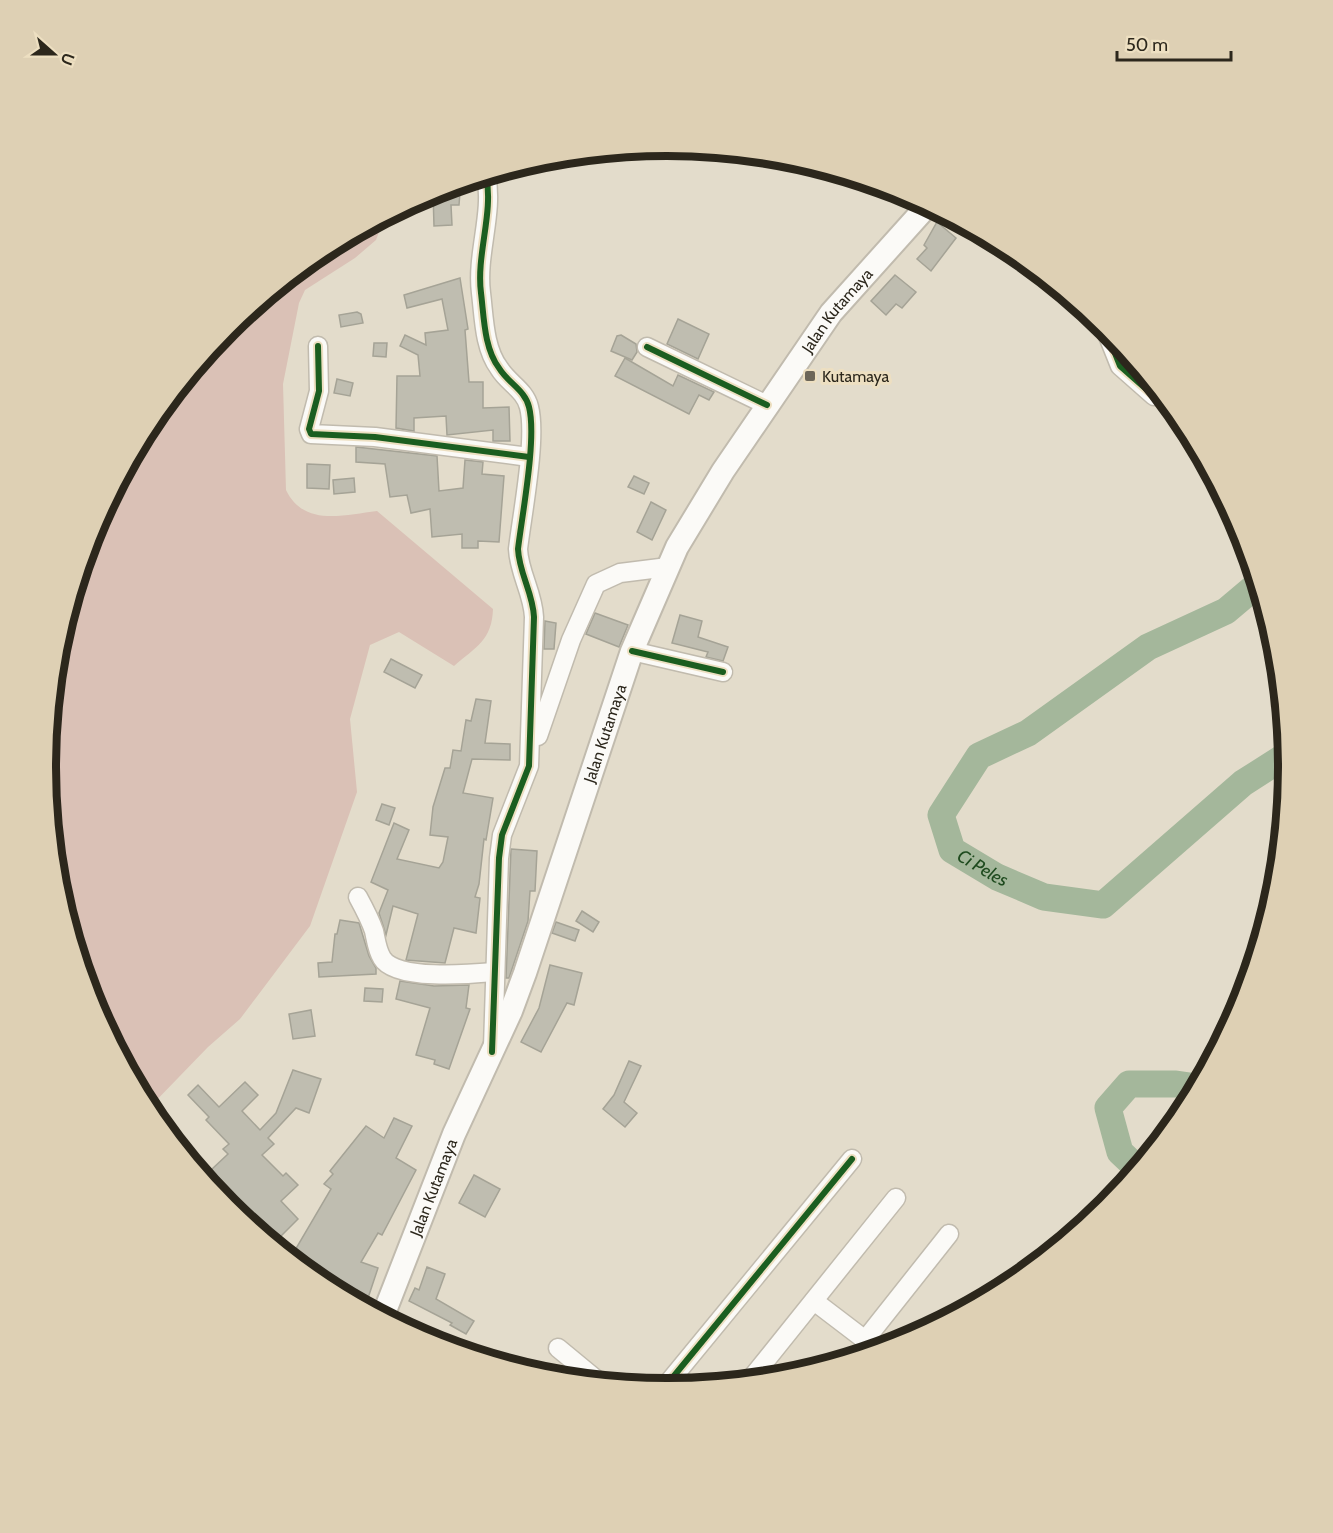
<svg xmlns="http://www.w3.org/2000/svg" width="1333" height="1533" font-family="Cabin,sans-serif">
<rect width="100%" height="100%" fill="#e3dccb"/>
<path fill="#dac1b6" d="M385,216L376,240L355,258L305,290L299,303L283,384L286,490C304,527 343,515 377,511L493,609C492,640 476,647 454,666L399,632L370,645L350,719L357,792L310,926L240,1019L208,1047L148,1109L92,1004L57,887L45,766L57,645L92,528L150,421L227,327L322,250Z"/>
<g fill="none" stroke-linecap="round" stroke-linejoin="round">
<g stroke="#a4b79b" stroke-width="27">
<path id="s1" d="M1258,584L1226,611L1148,647L1028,733L979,756L941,815L952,850L997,877L1044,897L1103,905L1243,783L1287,755"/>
<polyline points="1137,1168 1120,1152 1108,1108 1129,1084 1176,1084 1197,1087"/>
</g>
</g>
<g fill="#bfbdb0" stroke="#a5a396" stroke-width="1.5">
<polygon points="433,192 460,192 459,205 451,205 452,225 434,226"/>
<polygon points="937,222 956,238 931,271 917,259 927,248 924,245"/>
<polygon points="895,275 916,292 902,308 896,304 886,315 871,301"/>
<polygon points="460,278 468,329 465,330 469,382 483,382 483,408 509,407 510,441 493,441 493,430 447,435 446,416 414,418 414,431 396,428 397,376 420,376 418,355 400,346 405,335 426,345 425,333 448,330 442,299 407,308 404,295"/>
<polygon points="357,312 361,314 363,323 341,327 339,315"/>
<polygon points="678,319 709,334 698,359 667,344"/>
<polygon points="621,335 636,344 637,352 632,360 611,351 617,336"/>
<polygon points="374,343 387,343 386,357 373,356"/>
<polygon points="625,358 673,386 678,375 714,392 709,400 699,395 689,414 615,376"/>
<polygon points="337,379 353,383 350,396 334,393"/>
<polygon points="356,447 437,456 439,491 463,488 465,460 483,462 482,474 504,476 499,542 478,541 478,548 462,548 462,534 432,537 430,509 411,513 407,495 390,497 385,464 356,462"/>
<polygon points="307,464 330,465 329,489 307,488"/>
<polygon points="634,476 649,483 644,494 628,487"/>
<polygon points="354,478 355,492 334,494 333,480"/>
<polygon points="651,502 666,510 652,540 637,532"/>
<polygon points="595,613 628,625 619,647 586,634"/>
<polygon points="680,615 702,621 698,637 728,647 723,661 706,657 708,652 672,643"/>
<polygon points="545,621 556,623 554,649 544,649"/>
<polygon points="391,659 422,675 415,688 384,672"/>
<polygon points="476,699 491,701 485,743 510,744 510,760 472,759 463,793 493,798 486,840 484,839 479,884 475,897 480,898 476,933 454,928 445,963 406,960 418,914 393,906 386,935 379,913 388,890 371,882 394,823 409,830 397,859 439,868 443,862 448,837 430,835 433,807 445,768 450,768 453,750 461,751 466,720 471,721"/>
<polygon points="382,804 395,808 389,825 376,820"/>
<polygon points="511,849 537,851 535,891 530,891 528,921 509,978 506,978"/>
<polygon points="582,911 599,922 593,932 576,921"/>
<polygon points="340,920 359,923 369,956 376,968 376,974 319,977 318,963 332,962 335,934 337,934"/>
<polygon points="556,922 579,930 575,941 552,933"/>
<polygon points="550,965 582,973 574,1005 567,1003 541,1052 521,1042 539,1008"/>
<polygon points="400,981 434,986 469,985 466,1008 470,1009 449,1069 434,1064 435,1060 416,1055 430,1008 396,999"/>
<polygon points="365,988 383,989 382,1002 364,1001"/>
<polygon points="311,1010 315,1036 293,1039 289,1014"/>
<polygon points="629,1061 641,1066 624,1102 637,1113 625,1127 603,1109 614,1095"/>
<polygon points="293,1070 321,1079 309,1113 296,1108 268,1138 274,1144 262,1155 283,1176 286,1173 298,1185 281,1201 298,1219 273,1244 249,1224 255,1218 249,1210 211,1170 228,1154 223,1149 229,1144 206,1120 209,1117 188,1095 198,1085 219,1107 245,1082 258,1095 242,1111 260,1130 276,1113"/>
<polygon points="394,1118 412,1126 396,1158 416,1170 382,1235 378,1233 361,1262 378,1268 366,1304 291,1257 331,1189 324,1184 333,1174 330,1171 366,1126 384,1138"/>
<polygon points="474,1175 500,1189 485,1217 459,1203"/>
<polygon points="427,1267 445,1274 436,1299 474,1321 466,1334 450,1325 452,1323 409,1301 415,1288 419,1290"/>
</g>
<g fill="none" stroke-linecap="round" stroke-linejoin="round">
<g stroke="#c1bbae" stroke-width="21">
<g id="minor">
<path d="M486,175C494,213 476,254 481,293C484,317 484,348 499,368C508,383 525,390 529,407C537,438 522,515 518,549C519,573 533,593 534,617L529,766L502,835L499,858L493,1047"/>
<polyline points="1104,326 1120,366 1154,396 1160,394"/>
<polyline points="318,346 319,391 309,429 311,434 375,437 529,457"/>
<polyline points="647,347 767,405"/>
<polyline points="632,651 723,672"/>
<polyline points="538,736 571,640 596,584 620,573 668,567"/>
<path d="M358,897C364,908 370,919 374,931C376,940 377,950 382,958C395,981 472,974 495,972"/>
<polyline points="814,1301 877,1349"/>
<polyline points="865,1340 949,1234"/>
<polyline points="558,1348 598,1381"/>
<polyline points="750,1380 896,1198"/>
<polyline points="664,1388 852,1159"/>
</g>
</g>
<g stroke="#c1bbae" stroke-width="26">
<g id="major">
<path id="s2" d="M383,1316L454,1134L511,1011L525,973L632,651L677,547L723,471L831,313L928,205"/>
</g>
</g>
<use href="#minor" stroke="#fbfaf7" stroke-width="18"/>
<use href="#major" stroke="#fbfaf7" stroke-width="22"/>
<g stroke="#eddfc1" stroke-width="10">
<g id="cycleway">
<path d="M486,175C494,213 476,254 481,293C484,317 484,348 499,368C508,383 525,390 529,407C537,438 522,515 518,549C519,573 533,593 534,617L529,766L502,835L499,858L492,1052"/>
<polyline points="1104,326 1120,366 1154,396 1160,394"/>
<polyline points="318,346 319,391 309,429 311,434 375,437 529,457"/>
<polyline points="647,347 767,405"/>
<polyline points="632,651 723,672"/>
<polyline points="664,1388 852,1159"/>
</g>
</g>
<use href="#cycleway" stroke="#1b5e20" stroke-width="6"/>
</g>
<rect fill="#6c6659" stroke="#eddfc1" stroke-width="2" x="804" y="370" width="12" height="12" rx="3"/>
<g text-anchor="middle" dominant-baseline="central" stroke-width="6" stroke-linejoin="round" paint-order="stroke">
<g font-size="16" fill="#2c271c" stroke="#eddfc1">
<text stroke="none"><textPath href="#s2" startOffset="1110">Jalan Kutamaya</textPath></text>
<text stroke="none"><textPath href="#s2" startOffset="624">Jalan Kutamaya</textPath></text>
<text stroke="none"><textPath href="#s2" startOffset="138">Jalan Kutamaya</textPath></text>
</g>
<g font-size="16" fill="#2c271c" stroke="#eddfc1" text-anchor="start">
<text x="822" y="376">Kutamaya</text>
</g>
<g font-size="18" font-style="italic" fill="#1f4b1f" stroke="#eddfc1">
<text stroke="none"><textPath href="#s1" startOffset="472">Ci Peles</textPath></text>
</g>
</g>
<path d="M0 0H1333V1533H0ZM56 767a611 611 0 1 1 1222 0a611 611 0 1 1-1222 0Z" fill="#ded0b4" fill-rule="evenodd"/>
<path fill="none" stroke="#2c271c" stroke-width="8" d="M56 767a611 611 0 1 1 1222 0a611 611 0 1 1-1222 0Z"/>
<g transform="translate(54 54) rotate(111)" stroke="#eddfc1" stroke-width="4.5" paint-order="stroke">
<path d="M0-4.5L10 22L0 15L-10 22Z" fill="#2c271c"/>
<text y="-9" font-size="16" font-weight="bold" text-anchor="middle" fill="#2c271c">U</text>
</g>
<path d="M1117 51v9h114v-9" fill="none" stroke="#2c271c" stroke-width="3"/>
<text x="1126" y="51" font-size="18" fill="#2c271c" stroke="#eddfc1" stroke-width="4.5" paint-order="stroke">50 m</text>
</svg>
